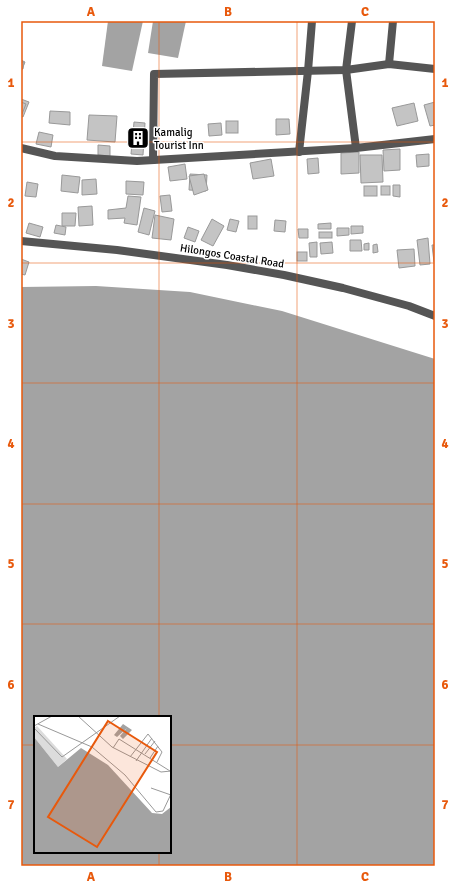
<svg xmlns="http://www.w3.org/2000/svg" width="456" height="887" font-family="Signika,sans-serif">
<rect width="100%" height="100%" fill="#fff"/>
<g fill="#a3a3a3" fill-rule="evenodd">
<polygon points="108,21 143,21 132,71 102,66"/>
<polygon points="153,21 186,21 178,58 148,53"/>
<path d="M96,286L190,292L282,311L435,359V866H21V287ZM35,717H170V852H35Z"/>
</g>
<g fill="#c4c4c4" stroke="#999">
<polygon points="21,60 25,62 21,72"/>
<polygon points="21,62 24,62 23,69 21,68"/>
<polygon points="21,99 29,102 23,117 21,116"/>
<polygon points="21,102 26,104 22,114 21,113"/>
<polygon points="435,102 435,125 430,126 424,105"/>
<polygon points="414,103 418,121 397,126 392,108"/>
<polygon points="50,111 70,112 70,125 49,123"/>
<polygon points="89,115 117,116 115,142 87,140"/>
<polygon points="276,119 289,119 290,134 276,135"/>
<rect x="226" y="121" width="12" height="12"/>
<polygon points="134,122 145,123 143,155 131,154"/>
<polygon points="221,123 222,135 209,136 208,124"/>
<polygon points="39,132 53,135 51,147 36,144"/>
<polygon points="98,145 110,146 110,156 98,155"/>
<polygon points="400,149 400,170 384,171 383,150"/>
<polygon points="359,152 359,173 341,174 341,153"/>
<polygon points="429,154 429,166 417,167 416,155"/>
<polygon points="360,155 382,155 383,182 361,183"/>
<polygon points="318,158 319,173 308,174 307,159"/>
<polygon points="271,159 274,176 253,179 250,163"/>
<polygon points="185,164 187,179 170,181 168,167"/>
<polygon points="190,174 207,175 206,191 189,190"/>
<polygon points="204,174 208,190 194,195 189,176"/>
<polygon points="62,175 80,177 78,193 61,191"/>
<polygon points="96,179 97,194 82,195 82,180"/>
<polygon points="126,181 144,182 143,195 126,194"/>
<polygon points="27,182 38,184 36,197 25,196"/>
<polygon points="393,185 400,185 400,197 393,196"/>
<rect x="364" y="186" width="13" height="10"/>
<rect x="381" y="186" width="9" height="9"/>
<polygon points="170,195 172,211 162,212 160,196"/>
<polygon points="128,196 141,197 137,225 124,223 125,218 108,219 108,210 126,208"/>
<polygon points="92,206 93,225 79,226 78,207"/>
<polygon points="144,208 155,211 149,235 138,232"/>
<polygon points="62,213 76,213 75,226 62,226"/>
<polygon points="155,215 174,219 171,240 152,238"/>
<rect x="248" y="216" width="9" height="13"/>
<polygon points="212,219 224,226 213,246 201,240"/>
<polygon points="230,219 239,221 236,232 227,230"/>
<polygon points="275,220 286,221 285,232 274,231"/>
<polygon points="29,223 43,227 40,237 26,233"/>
<polygon points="331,223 331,229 318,229 318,224"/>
<polygon points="56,225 66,227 65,235 54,233"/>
<polygon points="351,226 363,226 363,233 351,234"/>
<polygon points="188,227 199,231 195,242 184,238"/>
<polygon points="337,228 349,228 349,235 337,236"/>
<polygon points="298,229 308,229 308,238 299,238"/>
<rect x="319" y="232" width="13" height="6"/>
<polygon points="428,238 430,264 420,265 417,240"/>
<polygon points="350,240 361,240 362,251 350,251"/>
<polygon points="317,242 317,257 310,257 309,243"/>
<polygon points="332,242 333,253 321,254 320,243"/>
<polygon points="369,243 369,250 364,250 364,244"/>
<polygon points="377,244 378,252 373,253 373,245"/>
<polygon points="432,245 435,245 435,261 434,262"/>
<polygon points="414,249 415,266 399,268 397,250"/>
<rect x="297" y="252" width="10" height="9"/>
<polygon points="21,259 29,262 25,275 21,274"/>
</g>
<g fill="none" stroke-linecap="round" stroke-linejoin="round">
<g stroke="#555" stroke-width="8">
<polyline points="352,21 346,70 356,148"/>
<polyline points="389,64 393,21"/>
<polyline points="21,148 55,156 137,161 356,148 435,139"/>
<polyline points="299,152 308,71 312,21"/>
<polyline points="153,160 154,74 346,70 389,64 435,69"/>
</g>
<polyline stroke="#555" stroke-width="8" points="21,241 117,250 227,265 284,275 343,288 409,306 435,316"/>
</g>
<path fill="none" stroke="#e8590c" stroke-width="1" stroke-opacity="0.55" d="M159,21V717M297,21V866M21,142H435M21,263H435M21,383H435M21,504H435M21,624H435M21,745H35M170,745H435M159,852V866"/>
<defs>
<g id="building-square" transform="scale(1.15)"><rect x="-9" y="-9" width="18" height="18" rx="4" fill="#000" stroke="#fff"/><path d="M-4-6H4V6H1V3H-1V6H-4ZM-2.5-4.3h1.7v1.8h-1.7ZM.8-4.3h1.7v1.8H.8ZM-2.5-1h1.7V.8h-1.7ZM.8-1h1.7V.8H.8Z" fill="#fff"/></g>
</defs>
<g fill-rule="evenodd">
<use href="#building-square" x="138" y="138"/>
</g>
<g text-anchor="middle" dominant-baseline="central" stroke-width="3" stroke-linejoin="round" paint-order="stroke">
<g font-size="11" fill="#000" stroke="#fff" text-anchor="start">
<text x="154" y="132">Kamalig<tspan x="154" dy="13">Tourist Inn</tspan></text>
</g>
<g font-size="11" fill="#000" stroke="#fff">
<text transform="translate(232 256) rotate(9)">Hilongos Coastal Road</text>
</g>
</g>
<g transform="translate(34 716)">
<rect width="137" height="137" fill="#fff"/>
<path d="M3,10L33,43L24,51L0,21V12Z" fill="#dcdcdc"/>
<path d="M89,8L98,14L89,23L86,20L93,12L83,21L80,19ZM0,21L24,51L47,32L74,49L118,97L128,98L137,91V137H0Z" fill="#a3a3a3"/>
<path fill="none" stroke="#999" stroke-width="1" d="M44,0L78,31L127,56L137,55M4,8L58,31L91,59L122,96L129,95L137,78M0,10L18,0M0,12L28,41L86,0M79,32L85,23L136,55M111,38L121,25M96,41L114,18L128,36L123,46M116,42L124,30M102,45L118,22M117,72L137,79"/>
<path fill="#e8590c" fill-opacity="0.15" stroke="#e8590c" stroke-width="2" d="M74,5L123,36L63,131L14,101Z"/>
<rect width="137" height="137" fill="none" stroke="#000" stroke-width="2"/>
</g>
<rect width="456" height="887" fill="none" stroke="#ffffff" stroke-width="44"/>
<rect x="22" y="22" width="412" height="843" fill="none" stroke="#e8590c" stroke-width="1.5"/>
<g font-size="13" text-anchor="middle" font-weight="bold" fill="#e8590c">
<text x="91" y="16">A</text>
<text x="228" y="16">B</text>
<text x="365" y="16">C</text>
<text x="11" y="87">1</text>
<text x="445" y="87">1</text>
<text x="11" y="207">2</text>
<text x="445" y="207">2</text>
<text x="11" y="328">3</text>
<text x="445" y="328">3</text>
<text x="11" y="448">4</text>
<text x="445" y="448">4</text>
<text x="11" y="568">5</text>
<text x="445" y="568">5</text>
<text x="11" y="689">6</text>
<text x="445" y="689">6</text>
<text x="11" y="809">7</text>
<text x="445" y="809">7</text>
<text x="91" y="881">A</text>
<text x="228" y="881">B</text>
<text x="365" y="881">C</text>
</g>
</svg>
